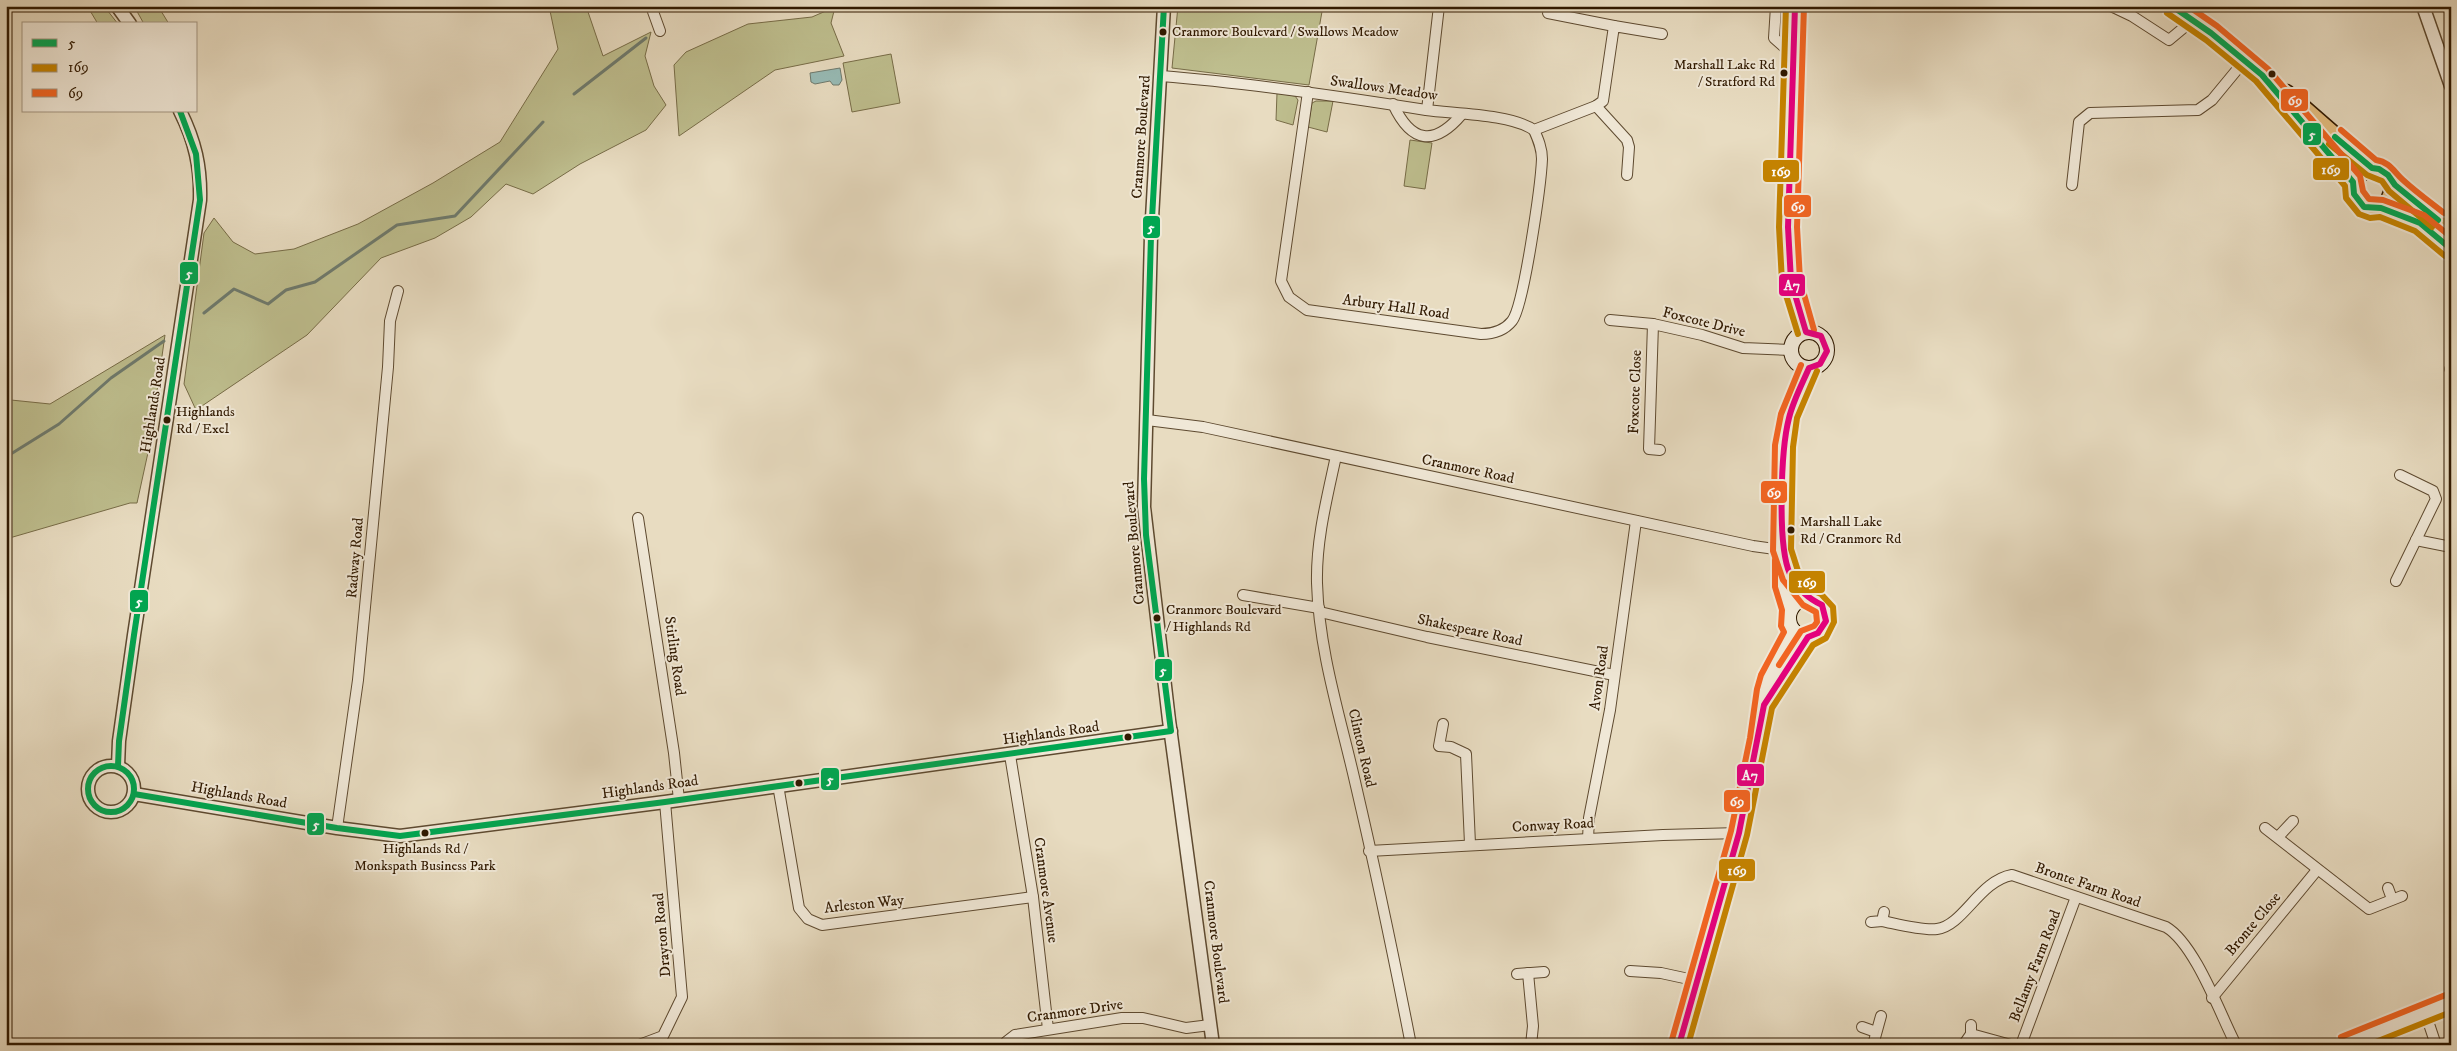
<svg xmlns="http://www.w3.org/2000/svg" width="2457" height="1051" font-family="'IM FELL DW Pica',serif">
<rect width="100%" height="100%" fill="#e8dcc1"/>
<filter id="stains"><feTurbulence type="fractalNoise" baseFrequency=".004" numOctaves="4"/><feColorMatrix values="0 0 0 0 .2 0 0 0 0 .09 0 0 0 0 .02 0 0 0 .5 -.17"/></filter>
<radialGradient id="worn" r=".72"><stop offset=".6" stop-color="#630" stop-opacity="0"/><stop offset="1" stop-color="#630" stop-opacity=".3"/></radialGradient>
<g fill="#bebe8e" stroke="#776c47">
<polygon points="85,6 104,6 118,24 98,24 89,9"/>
<polygon points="134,6 158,6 169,24 144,24"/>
<polygon points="549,6 586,6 603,56 651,32 645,56 654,86 666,105 646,130 580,164 533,194 506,184 471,217 435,238 381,258 307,335 196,410 184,384 204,233 214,218 233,242 255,254 294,249 358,224 433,183 500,142 558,49"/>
<polygon points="1178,6 1323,6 1309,85 1172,68"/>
<polygon points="835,7 831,23 844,56 775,70 679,136 674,65 686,52 748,24 812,17"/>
<polygon points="891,54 900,103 852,112 843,63"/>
<polygon points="1277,93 1295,96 1298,100 1293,125 1276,120"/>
<polygon points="1316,101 1333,101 1327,132 1308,127 1312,103"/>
<polygon points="1410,140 1432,143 1425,189 1404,186"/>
<polygon points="165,335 149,448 137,503 130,503 6,539 6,408 11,400 50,404"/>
</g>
<polygon fill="#97bbb6" stroke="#6e7a6d" points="840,68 842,80 839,85 833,85 830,81 815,84 811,82 810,73"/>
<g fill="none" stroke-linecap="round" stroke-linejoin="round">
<g stroke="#6e7a6d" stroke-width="3">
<polyline points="574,94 646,38"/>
<polyline points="204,313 234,289 268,304 286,290 315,282 397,225 455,216 543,122"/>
<polyline points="6,457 59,424 111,378 164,341"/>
</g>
<g stroke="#5e4a30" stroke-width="12">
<g id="minor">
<polyline points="651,6 660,31"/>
<polyline points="1776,6 1774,38 1792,54"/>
<polyline points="2111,6 2132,16 2169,40 2193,20"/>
<polyline points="1548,13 1614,26"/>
<path d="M1161,76C1250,83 1338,96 1426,110C1456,114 1510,114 1534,130L1596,106L1603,101L1614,26L1662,34"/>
<path d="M1308,92L1281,281L1289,297L1307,310L1481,334C1493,334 1504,331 1512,321C1524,306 1541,183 1542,159C1542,148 1538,139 1534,130"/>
<path d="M1393,104C1411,143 1434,147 1462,114"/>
<polyline points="1596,106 1627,140 1629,147 1627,175"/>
<polyline points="1427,110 1439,6"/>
<polyline points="2072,185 2079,122 2090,113 2198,110 2212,100 2245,60"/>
<polyline points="1610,320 1653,324 1702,335 1743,348 1791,350"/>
<polyline points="1653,324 1649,449 1660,450"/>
<polyline points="2450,369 2451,369"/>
<polyline points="1147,420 1203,427 1753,546 1782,550"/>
<path d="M1336,456C1327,498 1316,540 1317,583C1319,653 1341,719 1356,786C1376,872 1394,958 1411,1045"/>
<polyline points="638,518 674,753 679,800"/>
<polyline points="2416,540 2451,547"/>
<polyline points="2396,581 2436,499 2433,491 2400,475"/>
<polyline points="1243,595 1319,608"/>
<polyline points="1320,612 1427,637 1614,675"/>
<polyline points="1443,724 1439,746 1451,747 1466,754 1470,844"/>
<polyline points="1010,755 1033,897 1048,1029"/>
<polyline points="778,785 799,908 808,919 822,925 1033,897"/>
<polyline points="337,828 358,680 388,367 390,321 398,291"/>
<polyline points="2265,828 2369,909 2402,896"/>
<polyline points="2278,837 2293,821"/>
<polyline points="1588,839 1589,818 1610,710 1636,521"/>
<polyline points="1369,851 1663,835 1739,833"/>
<polyline points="2388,888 2392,899"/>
<path d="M1882,921C1897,924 1923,931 1937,929C1964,925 1979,881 2012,875L2166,927C2195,944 2220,1014 2236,1045"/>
<polyline points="1871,922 1882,921 1884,912"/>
<polyline points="1630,971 1661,973 1698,981"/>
<polyline points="1528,973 1533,1026 1531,1045"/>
<polyline points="1517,974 1544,972"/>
<polyline points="2212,998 2317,870"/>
<polyline points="2425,1012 2436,1045"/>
<polyline points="1862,1027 1876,1032"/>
<polyline points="1971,1034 2011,1045"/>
<polyline points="1006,1042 1015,1035 1122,1018 1143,1018 1186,1028 1210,1025"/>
<polyline points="1964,1044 1971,1034 1971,1025"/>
<polyline points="639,1045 663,1036 682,997 665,802"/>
<polyline points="1873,1045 1881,1016"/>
<polyline points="2021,1045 2076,897"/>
</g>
</g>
<g stroke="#5e4a30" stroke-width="15">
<g id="tertiary">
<polyline points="117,6 130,24"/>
<polyline points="1164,6 1151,236 1144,507 1169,720 1213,1045"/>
<polyline points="2423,6 2451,86"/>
<path d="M118,766L119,741L134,635L200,200C201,167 195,141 180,111"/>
<circle cx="111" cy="789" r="23"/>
<polyline points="134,794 337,828 400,836 665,802 1171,731"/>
<polyline points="2344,1045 2451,1002"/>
</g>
</g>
<g stroke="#301900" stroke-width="16">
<g id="secondary">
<polyline points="1795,6 1788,227 1791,281 1806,332"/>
<circle cx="1809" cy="350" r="18"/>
<polyline points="1809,368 1789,416 1784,446 1782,550 1790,575 1809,599"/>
<polyline points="1784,564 1784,586 1791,609"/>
<circle cx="1808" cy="618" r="19"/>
<polyline points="1771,693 1808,637"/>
<polyline points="1679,1045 1739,833 1759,739 1765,692 1769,679 1794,631"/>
</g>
</g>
<g stroke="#301900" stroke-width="19">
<g id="trunk">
<polyline points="2172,6 2211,33 2262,75 2353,182"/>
<polyline points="2286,93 2372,168"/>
<path d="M2395,185L2388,203L2377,209C2346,210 2345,165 2379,169L2451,230"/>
<polyline points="2381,208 2420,223 2451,249"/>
</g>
</g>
<use href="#minor" stroke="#f0e8d7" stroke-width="10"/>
<use href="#tertiary" stroke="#f0e8d7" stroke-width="12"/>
<use href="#secondary" stroke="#f0e8d7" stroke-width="14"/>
<use href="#trunk" stroke="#e4be80" stroke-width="16"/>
<g stroke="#f0e8d7" stroke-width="10">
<g id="bus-1">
<polyline points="2172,6 2211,33 2262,75 2353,182 2354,194 2364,207 2381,208 2420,223 2451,249"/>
<polyline points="2335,137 2372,168 2379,169 2388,175 2395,185 2438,220"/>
<polyline points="118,766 119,741 134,635 200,200 196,154 180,111"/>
<circle cx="111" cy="789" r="23"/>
<polyline points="134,794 337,828 400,836 665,802 1171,731 1146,535 1144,479 1151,236 1164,6"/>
</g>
</g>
<g stroke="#f0e8d7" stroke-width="10">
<g id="bus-2">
<polyline points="1786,6 1779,227 1782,282 1798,334"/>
<polyline points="2167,13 2206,40 2256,81 2345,186 2346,198 2359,214 2370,218 2380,217 2415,231 2445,256"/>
<polyline points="2329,144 2367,175 2382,181 2389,191 2432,227"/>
<polyline points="1688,1045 1747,835 1772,708 1813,645 1826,638 1834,622 1833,607 1821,594 1814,591 1798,571 1791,549 1793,447 1797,418 1817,371"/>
<polyline points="2368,1045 2451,1012"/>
</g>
</g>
<g stroke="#f0e8d7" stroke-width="10">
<g id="bus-3">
<polyline points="1804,6 1797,227 1800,280 1814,330"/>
<polyline points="2188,6 2217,26 2268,69 2360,176 2363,191 2369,199 2383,200 2424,215 2451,237"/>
<path d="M2341,130L2376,160C2390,162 2394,172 2403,180C2416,192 2430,202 2444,213"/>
<polyline points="1779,665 1801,631 1814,626 1817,622 1816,612 1803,605 1783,580 1773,551 1775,445 1781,414 1801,365"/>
<polyline points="2341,1037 2448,994"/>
<polyline points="1671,1043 1731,831 1750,738 1757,689 1761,675 1784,632 1781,626 1782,610 1775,587 1775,560"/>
</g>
</g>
<g stroke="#f0e8d7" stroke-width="10">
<path id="bus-4" d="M1679,1045L1739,833L1764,705L1808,637L1818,633L1826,621L1822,605C1809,599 1796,588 1790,574C1777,546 1781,449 1789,418C1793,401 1802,384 1809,368L1820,364L1827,351L1821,336L1806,332L1791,281L1788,227L1795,6"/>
</g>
<use href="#bus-1" stroke="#00a651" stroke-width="6"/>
<use href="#bus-2" stroke="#c58300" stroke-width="6"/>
<use href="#bus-3" stroke="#f26522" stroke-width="6"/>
<use href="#bus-4" stroke="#e5007d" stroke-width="6"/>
</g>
<g fill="#301900" stroke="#f0e8d7" stroke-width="2">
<circle cx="1163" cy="32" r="4.5"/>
<circle cx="1784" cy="73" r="4.5"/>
<circle cx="2272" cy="74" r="4.5"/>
<circle cx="167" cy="420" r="4.5"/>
<circle cx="1791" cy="530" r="4.5"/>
<circle cx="1157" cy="618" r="4.5"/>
<circle cx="1128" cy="737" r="4.5"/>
<circle cx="799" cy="783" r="4.5"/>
<circle cx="425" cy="833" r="4.5"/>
</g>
<g text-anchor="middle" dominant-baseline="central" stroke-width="4" stroke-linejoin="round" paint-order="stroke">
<g font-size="14" fill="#301900" stroke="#f0e8d7" text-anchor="start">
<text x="1172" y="32">Cranmore Boulevard / Swallows Meadow</text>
<text x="1775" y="65" text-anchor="end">Marshall Lake Rd<tspan x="1775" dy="17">/ Stratford Rd</tspan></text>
<text x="176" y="412">Highlands<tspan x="176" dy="17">Rd / Exel</tspan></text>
<text x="1800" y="522">Marshall Lake<tspan x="1800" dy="17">Rd / Cranmore Rd</tspan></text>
<text x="1166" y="610">Cranmore Boulevard<tspan x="1166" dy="17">/ Highlands Rd</tspan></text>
<text x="425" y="849" text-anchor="middle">Highlands Rd /<tspan x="425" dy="17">Monkspath Business Park</tspan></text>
</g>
<g font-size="15" fill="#301900" stroke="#f0e8d7">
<text transform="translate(1384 88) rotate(8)">Swallows Meadow</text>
<text transform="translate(1141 137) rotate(-86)">Cranmore Boulevard</text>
<text transform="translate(1396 307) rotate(8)">Arbury Hall Road</text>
<text transform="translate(1704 322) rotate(14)">Foxcote Drive</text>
<text transform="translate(1635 392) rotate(-88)">Foxcote Close</text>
<text transform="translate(153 405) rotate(-81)">Highlands Road</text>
<text transform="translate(1468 469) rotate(12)">Cranmore Road</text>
<text transform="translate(1134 543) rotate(-95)">Cranmore Boulevard</text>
<text transform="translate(355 558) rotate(-85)">Radway Road</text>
<text transform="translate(1470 630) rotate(12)">Shakespeare Road</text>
<text transform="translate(675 656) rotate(82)">Stirling Road</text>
<text transform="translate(1599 678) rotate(-82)">Avon Road</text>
<text transform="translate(1051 733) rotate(-8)">Highlands Road</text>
<text transform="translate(1362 748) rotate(77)">Clinton Road</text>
<text transform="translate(650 787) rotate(-8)">Highlands Road</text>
<text transform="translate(239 795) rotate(10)">Highlands Road</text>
<text transform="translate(1553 825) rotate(-3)">Conway Road</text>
<text transform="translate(2088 885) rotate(19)">Bronte Farm Road</text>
<text transform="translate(1046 890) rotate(82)">Cranmore Avenue</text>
<text transform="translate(864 904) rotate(-6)">Arleston Way</text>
<text transform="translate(2253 924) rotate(-50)">Bronte Close</text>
<text transform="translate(662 935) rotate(-95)">Drayton Road</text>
<text transform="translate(1216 942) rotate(83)">Cranmore Boulevard</text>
<text transform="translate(2035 966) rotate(-69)">Bellamy Farm Road</text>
<text transform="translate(1075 1011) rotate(-8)">Cranmore Drive</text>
</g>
</g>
<g stroke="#f0e8d7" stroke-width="2">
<rect x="2280" y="88" width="29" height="24" rx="5" fill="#f26522"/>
<rect x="2302" y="122" width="20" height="24" rx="5" fill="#00a651"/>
<rect x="2312" y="157" width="38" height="24" rx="5" fill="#c58300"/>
<rect x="1762" y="159" width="38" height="24" rx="5" fill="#c58300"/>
<rect x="1783" y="194" width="29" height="24" rx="5" fill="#f26522"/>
<rect x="1142" y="215" width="19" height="24" rx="5" fill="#00a651"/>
<rect x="179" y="261" width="20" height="24" rx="5" fill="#00a651"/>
<rect x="1778" y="273" width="28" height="24" rx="5" fill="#e5007d"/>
<rect x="1760" y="480" width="28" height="24" rx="5" fill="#f26522"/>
<rect x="1788" y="570" width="38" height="24" rx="5" fill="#c58300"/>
<rect x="129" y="589" width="20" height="24" rx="5" fill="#00a651"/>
<rect x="1154" y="658" width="19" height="24" rx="5" fill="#00a651"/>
<rect x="1736" y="763" width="29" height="24" rx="5" fill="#e5007d"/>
<rect x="820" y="767" width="20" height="24" rx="5" fill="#00a651"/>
<rect x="1723" y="789" width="28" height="24" rx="5" fill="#f26522"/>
<rect x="306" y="812" width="19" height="24" rx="5" fill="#00a651"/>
<rect x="1718" y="858" width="38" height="24" rx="5" fill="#c58300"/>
</g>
<g font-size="14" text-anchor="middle" font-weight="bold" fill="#fff">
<text x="2295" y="105">69</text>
<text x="2312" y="139">5</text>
<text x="2331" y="174">169</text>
<text x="1781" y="176">169</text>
<text x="1798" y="211">69</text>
<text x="1151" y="232">5</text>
<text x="189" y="278">5</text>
<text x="1792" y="290">A7</text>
<text x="1774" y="497">69</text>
<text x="1807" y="587">169</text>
<text x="139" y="606">5</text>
<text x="1163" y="675">5</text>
<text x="1750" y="780">A7</text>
<text x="830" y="784">5</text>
<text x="1737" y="806">69</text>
<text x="316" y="829">5</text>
<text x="1737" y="875">169</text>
</g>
<rect width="2457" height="1051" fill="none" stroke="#e8dcc1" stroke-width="25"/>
<rect x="8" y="8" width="2442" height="1036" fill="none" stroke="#301900" stroke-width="2.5"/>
<rect x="12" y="12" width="2432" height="1026" fill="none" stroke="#301900"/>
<rect x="22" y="22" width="175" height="90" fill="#f0e8d7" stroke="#a39581"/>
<rect x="32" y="39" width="25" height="8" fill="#00a651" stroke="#a39581"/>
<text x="68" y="48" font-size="15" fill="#301900">5</text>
<rect x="32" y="64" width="25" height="8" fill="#c58300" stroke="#a39581"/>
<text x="68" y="72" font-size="15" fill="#301900">169</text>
<rect x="32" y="89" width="25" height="8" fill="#f26522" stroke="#a39581"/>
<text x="68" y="98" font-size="15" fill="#301900">69</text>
<rect width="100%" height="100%" filter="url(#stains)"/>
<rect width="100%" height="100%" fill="url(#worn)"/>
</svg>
